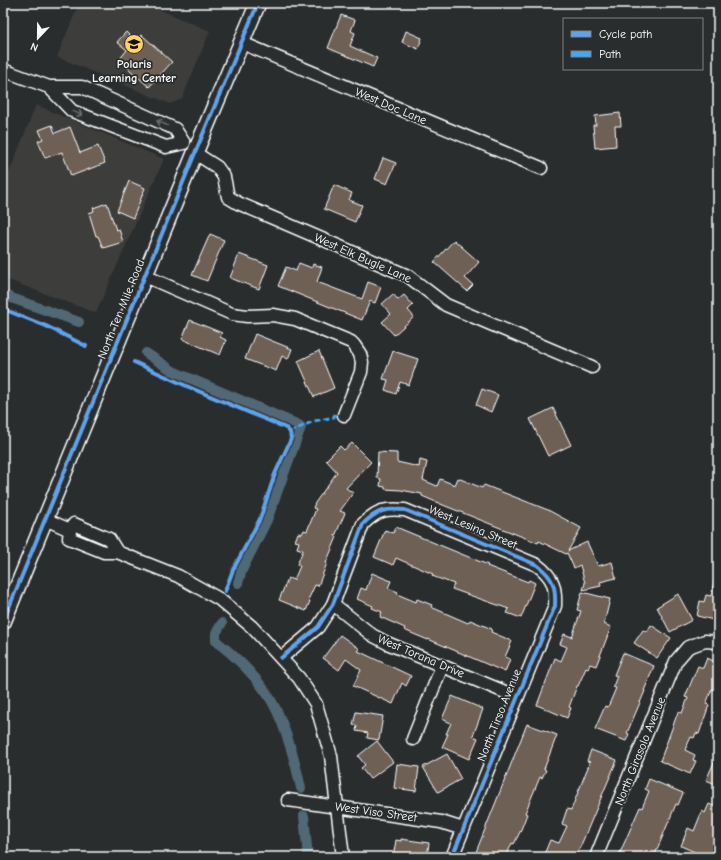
<svg xmlns="http://www.w3.org/2000/svg" width="721" height="860" font-family="'Comic Neue',sans-serif">
<rect width="100%" height="100%" fill="#2a2d2e"/>
<filter id="ink" filterUnits="userSpaceOnUse"><feTurbulence type="fractalNoise" baseFrequency=".025" numOctaves="2"/><feDisplacementMap in="SourceGraphic" scale="8" xChannelSelector="R" yChannelSelector="G"/><feConvolveMatrix kernelMatrix="1 2 1 2 8 2 1 2 1" color-interpolation-filters="sRGB"/></filter>
<g filter="url(#ink)">
<g fill="#3e3c3a">
<polygon points="79,3 144,3 210,31 182,99 170,104 57,57"/>
<polygon points="36,105 164,159 96,313 3,278 3,188"/>
</g>
<g fill="none" stroke-linecap="round" stroke-linejoin="round">
<g stroke="#516876" stroke-width="10">
<polyline points="3,295 79,322"/>
<polyline points="146,353 173,371 299,425 301,427 267,520 242,570 238,583"/>
<path d="M222,623L216,633V641C239,659 264,684 277,711C288,735 295,761 301,788"/>
<polyline points="304,816 308,857"/>
</g>
</g>
<g fill="#6e6055" stroke="#fff">
<polygon points="341,15 355,20 351,31 355,33 350,46 377,58 373,67 328,48"/>
<polygon points="406,31 422,38 418,49 402,42"/>
<polygon points="126,32 136,42 142,35 172,62 149,87 119,60 127,50 117,42"/>
<polygon points="620,113 621,126 615,126 616,146 595,148 593,125 596,125 595,116"/>
<polygon points="52,125 55,133 70,127 80,153 98,146 105,163 71,176 62,152 45,158 38,141 43,139 39,130"/>
<polygon points="383,158 396,163 387,184 375,179"/>
<polygon points="129,181 145,188 133,218 117,211"/>
<polygon points="334,185 352,193 349,200 362,205 355,222 324,209"/>
<polygon points="107,203 116,230 119,229 123,242 103,248 98,236 96,236 89,213 94,211 93,208"/>
<polygon points="210,234 224,240 207,281 192,275"/>
<polygon points="454,240 479,262 465,278 473,285 467,291 434,262"/>
<polygon points="239,254 268,265 259,289 230,278"/>
<polygon points="299,263 312,268 313,264 322,267 317,282 362,299 368,282 381,287 375,303 370,301 362,320 278,286 286,267 296,271"/>
<polygon points="393,294 398,300 404,295 413,305 408,310 414,317 394,335 382,322 391,314 382,304"/>
<polygon points="190,320 222,333 220,337 226,340 220,355 182,339"/>
<polygon points="255,334 292,349 288,359 282,356 276,371 245,359"/>
<polygon points="319,351 334,388 314,397 298,361"/>
<polygon points="393,351 418,359 409,385 400,382 396,394 385,390 388,380 383,379"/>
<polygon points="482,389 498,395 491,412 476,405"/>
<polygon points="553,408 571,445 548,456 530,419"/>
<polygon points="352,443 371,462 346,488 353,493 340,511 345,513 335,536 337,537 326,563 327,563 318,586 315,585 308,600 310,601 306,611 279,600 288,578 294,580 300,566 297,565 303,550 297,548 299,542 295,541 298,533 302,534 304,530 307,531 316,509 313,508 315,503 337,472 326,460 340,446 344,450"/>
<polygon points="378,452 397,453 397,462 419,467 420,460 427,462 423,480 437,486 440,479 455,485 458,478 482,488 484,485 548,510 581,528 568,551 587,542 598,566 612,562 616,578 600,582 601,586 583,590 585,583 580,565 574,568 567,553 566,554 539,541 538,543 443,505 422,496 422,494 401,490 385,489 385,487 380,486 381,479 377,478"/>
<polygon points="396,527 437,544 488,565 487,566 528,582 529,580 535,583 521,618 507,613 509,609 452,589 454,584 432,576 433,574 396,558 393,565 374,557 385,530 393,533"/>
<polygon points="372,573 391,581 388,588 398,592 397,594 416,602 417,599 432,605 431,607 468,623 470,620 492,629 491,632 512,641 505,657 510,659 505,672 428,639 428,640 404,630 405,628 380,617 382,612 372,608 373,606 357,599 361,588 366,590"/>
<polygon points="715,577 718,577 718,621 697,616 700,601 704,602 706,595 711,596"/>
<polygon points="582,592 610,599 604,624 611,627 596,666 590,664 588,669 586,668 578,686 577,686 569,707 571,708 567,718 537,705 555,658 561,661 567,647 560,644 564,634 572,637 581,611 577,610"/>
<polygon points="678,594 692,620 670,632 657,607"/>
<polygon points="651,625 671,638 657,658 634,643 643,630 647,632"/>
<polygon points="340,635 360,649 358,651 411,676 406,686 402,683 393,704 353,686 361,670 346,659 339,670 323,658"/>
<polygon points="623,653 654,666 644,691 645,691 627,733 629,734 626,741 595,729 605,706 608,707 616,688 613,687 617,676 614,675"/>
<polygon points="707,658 718,663 718,686 716,690 712,689 706,704 709,705 699,734 696,733 694,738 691,737 685,750 695,755 693,760 696,761 690,774 660,761 678,712 682,713 688,698 685,697 698,666 703,668"/>
<polygon points="452,696 483,709 473,736 478,738 469,759 442,747 448,734 446,734 451,723 442,719"/>
<polygon points="356,712 383,716 379,740 367,738 368,733 356,731 357,726 353,725"/>
<polygon points="527,724 557,735 544,769 546,770 542,778 540,777 525,813 527,814 520,832 514,844 512,843 506,857 474,857"/>
<polygon points="377,741 393,762 370,779 361,768 365,765 358,756"/>
<polygon points="591,750 617,760 576,857 543,857 550,840 559,843 567,826 562,824 567,809 571,810 590,762 587,761"/>
<polygon points="447,754 461,779 438,792 423,767"/>
<polygon points="718,754 718,785 706,780"/>
<polygon points="397,764 419,767 416,791 394,788"/>
<polygon points="649,779 683,793 678,805 676,804 654,857 624,857 619,855 640,807 642,808 649,791 645,789"/>
<polygon points="709,804 718,808 718,847 715,846 710,857 696,857 697,853 681,846 688,828 694,831 702,811 705,813"/>
<polygon points="401,839 429,843 427,857 393,857 396,840 401,841"/>
</g>
<g fill="none" stroke-linecap="round" stroke-linejoin="round">
<g stroke="#fff" stroke-width="15">
<g id="minor">
<polyline points="242,43 541,168"/>
<polyline points="3,70 49,87 82,87 175,129 184,143 166,147 72,111 49,87"/>
<polyline points="195,153 217,167 224,177 228,197 238,203 408,276 446,305 592,367"/>
<polyline points="145,276 232,314 247,316 273,315 295,319 351,342 354,345 360,354 362,362 361,372 344,415"/>
<polyline points="45,519 70,530"/>
<polygon points="74,524 109,539 117,552 104,552 69,538 70,530"/>
<polyline points="117,552 178,576 219,599 252,627 299,678 316,704 331,756 343,857"/>
<polyline points="333,604 372,635 387,643 517,697"/>
<path d="M281,658L318,627L333,604L363,524C377,510 386,508 405,510L537,565C553,577 556,586 555,606L452,857"/>
<polyline points="413,739 442,666"/>
<polyline points="288,800 441,822 463,829"/>
<polyline points="596,857 676,661 688,647 705,641 718,642"/>
</g>
</g>
<g stroke="#fff" stroke-width="18">
<polyline id="major" points="3,622 195,153 258,3"/>
</g>
<use href="#minor" stroke="#2a2d2e" stroke-width="12"/>
<use href="#major" stroke="#2a2d2e" stroke-width="15"/>
<polyline stroke="#3fa9f5" stroke-width="3" stroke-dasharray="6 3" stroke-linecap="butt" points="290,432 314,421 334,417 335,414"/>
<g stroke="#2a2d2e" stroke-width="6">
<g id="cycleway">
<polyline points="3,309 46,326 86,346"/>
<polyline points="134,362 191,388 286,428 290,432 291,439 275,474 260,519 233,570 225,591"/>
<polyline points="3,622 195,153 258,3"/>
<path d="M281,658L318,627L333,604L363,524C377,510 386,508 405,510L537,565C553,577 556,586 555,606L452,857"/>
</g>
</g>
<use href="#cycleway" stroke="#60a3ed" stroke-width="4"/>
</g>
<defs><path id="oneway-shaft" d="M-6 0H5M1.5-3L5.5 0L1.5 3" fill="none" stroke-width="1.6" stroke-linecap="round" stroke-linejoin="round"/></defs>
<g stroke="#6a6c6d">
<use href="#oneway-shaft" transform="translate(77 113) rotate(22)"/>
<use href="#oneway-shaft" transform="translate(162 123) rotate(-156)"/>
</g>
</g>
<defs>
<g id="school-disc" transform="scale(1)"><circle r="9.5" fill="#ffd166" stroke="#2a2d2e"/><path d="M0-5L7-2L0 1L-7-2ZM-4 1L0 2.5L4 1V4Q0 6-4 4Z" fill="#111"/></g>
</defs>
<g fill-rule="evenodd">
<use href="#school-disc" x="134" y="44"/>
</g>
<g text-anchor="middle" dominant-baseline="central" stroke-width="3.5" stroke-linejoin="round" paint-order="stroke">
<g font-size="12" font-weight="bold" fill="#fff" stroke="#2a2d2e">
<text x="134" y="64">Polaris<tspan x="134" dy="14">Learning Center</tspan></text>
</g>
<g font-size="12" fill="#fff" stroke="#2a2d2e">
<text transform="translate(391 106) rotate(23)">West Doc Lane</text>
<text transform="translate(363 258) rotate(24)">West Elk Bugle Lane</text>
<text transform="translate(121 309) rotate(-68)">North Ten Mile Road</text>
<text transform="translate(473 527) rotate(23)">West Lesina Street</text>
<text transform="translate(421 656) rotate(23)">West Torana Drive</text>
<text transform="translate(499 715) rotate(-68)">North Tirso Avenue</text>
<text transform="translate(640 751) rotate(-68)">North Girasolo Avenue</text>
<text transform="translate(376 812) rotate(8)">West Viso Street</text>
</g>
</g>
<rect width="721" height="860" fill="none" stroke="#2a2d2e" stroke-width="16"/>
<rect x="8" y="8" width="705" height="844" fill="none" stroke="#fff" stroke-width="1.5" filter="url(#ink)"/>
<rect x="563" y="18" width="140" height="52" fill="#2a2d2e" stroke="#7f8182"/>
<rect x="571" y="31" width="20" height="6" fill="#60a3ed" stroke="#7f8182"/>
<text x="599" y="38" font-size="12" fill="#ffffff">Cycle path</text>
<rect x="571" y="51" width="20" height="6" fill="#3fa9f5" stroke="#7f8182"/>
<text x="599" y="58" font-size="12" fill="#ffffff">Path</text>
<g transform="translate(38 38) rotate(202)" stroke="#2a2d2e" stroke-width="3" paint-order="stroke">
<path d="M0-3L7 15L0 10L-7 15Z" fill="#ffffff"/>
<text y="-6" font-size="11" font-weight="bold" text-anchor="middle" fill="#ffffff">N</text>
</g>
</svg>
